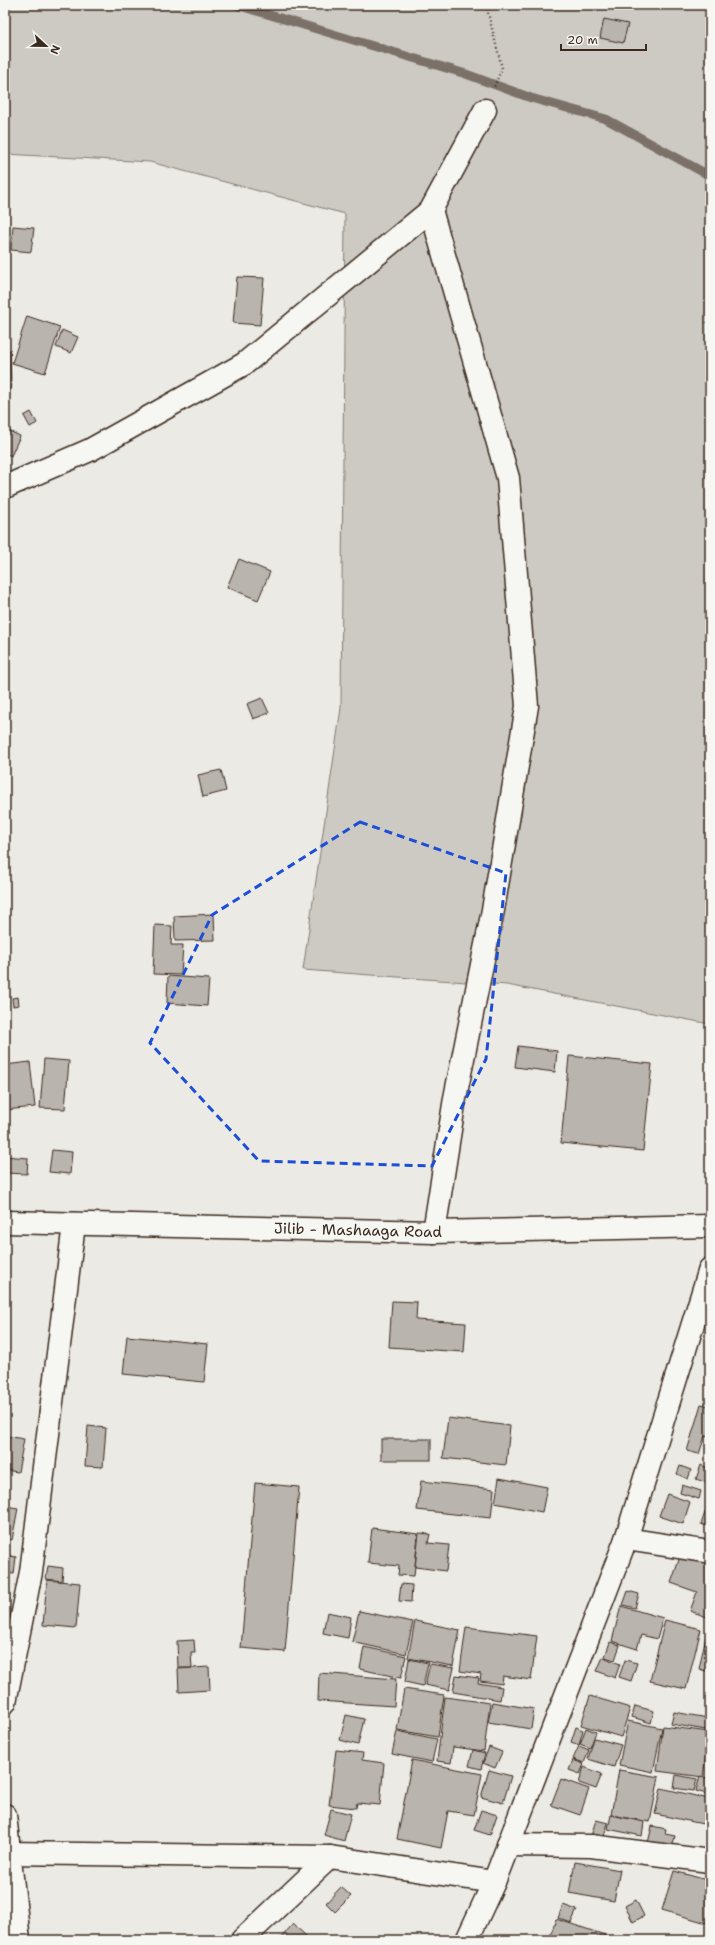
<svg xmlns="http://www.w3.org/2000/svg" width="715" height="1945" font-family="'Shantell Sans',sans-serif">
<rect width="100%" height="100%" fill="#ebeae5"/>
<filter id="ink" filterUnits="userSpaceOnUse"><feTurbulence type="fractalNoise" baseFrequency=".025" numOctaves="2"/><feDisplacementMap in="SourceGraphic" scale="8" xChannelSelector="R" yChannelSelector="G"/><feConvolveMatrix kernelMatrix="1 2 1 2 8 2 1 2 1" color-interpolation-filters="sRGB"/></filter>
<g filter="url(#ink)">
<polygon fill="#cdcac4" stroke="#847a71" points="5,5 710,5 710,1024 507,985 303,970 341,708 345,214 150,162 5,154"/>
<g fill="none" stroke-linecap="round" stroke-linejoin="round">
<polyline stroke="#7c7167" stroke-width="9" points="237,5 466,74 531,98 606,119 710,176"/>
</g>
<g fill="#bab4ae" stroke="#3b2a1e">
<polygon points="604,19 628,24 623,43 600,38"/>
<polygon points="13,226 34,228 31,252 11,250"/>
<polygon points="237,277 264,278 260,325 233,323"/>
<polygon points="27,316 60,327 45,373 12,363"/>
<polygon points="62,330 78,337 71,353 56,347"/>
<polygon points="5,350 10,350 11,390 5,390"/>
<polygon points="31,412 37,423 30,427 24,416"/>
<polygon points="9,431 20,436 11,456 5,453 5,439"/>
<polygon points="239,559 270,572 258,600 227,587"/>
<polygon points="262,698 269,713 253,719 247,704"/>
<polygon points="221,770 226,791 203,797 198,775"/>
<polygon points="214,914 215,940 175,941 174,916"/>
<polygon points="155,925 172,926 171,945 183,945 181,975 153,974"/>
<polygon points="168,976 209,979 207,1006 167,1003"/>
<polygon points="18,997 19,1005 13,1006 12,998"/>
<polygon points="518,1046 557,1051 555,1072 515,1067"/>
<polygon points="569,1056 652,1064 643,1151 561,1143"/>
<polygon points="44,1059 69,1061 65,1109 40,1108"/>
<polygon points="30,1062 35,1107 5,1110 5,1065"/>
<polygon points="52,1150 72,1152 70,1174 49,1172"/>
<polygon points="5,1156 28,1158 27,1174 5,1173"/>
<polygon points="392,1301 417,1302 416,1320 466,1323 464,1352 389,1347"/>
<polygon points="127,1336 208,1344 204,1382 123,1374"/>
<polygon points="701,1404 710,1406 710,1438 705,1436 699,1454 687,1451"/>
<polygon points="448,1418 510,1426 506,1465 443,1458"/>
<polygon points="88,1426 106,1428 103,1467 85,1466"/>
<polygon points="5,1436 24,1439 18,1472 5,1470"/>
<rect x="381" y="1439" width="50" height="21"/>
<polygon points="701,1465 710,1469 710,1484 696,1479"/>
<polygon points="680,1466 691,1470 688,1479 677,1474"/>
<polygon points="499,1478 547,1487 542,1512 495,1503"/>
<polygon points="421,1481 494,1489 491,1518 417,1510"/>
<polygon points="255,1483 299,1487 285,1652 241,1648"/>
<polygon points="682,1485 701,1491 699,1499 680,1493"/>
<polygon points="667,1494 690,1502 683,1524 659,1516"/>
<polygon points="710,1499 710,1527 701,1524"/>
<polygon points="5,1506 18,1508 12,1540 5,1539"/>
<polygon points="372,1528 418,1534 414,1576 398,1575 399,1566 368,1563"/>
<polygon points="419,1533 430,1534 428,1543 449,1545 446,1571 415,1567"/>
<polygon points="681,1554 710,1564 710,1618 690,1611 697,1592 671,1583"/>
<polygon points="5,1555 16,1557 14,1574 5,1573"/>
<polygon points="48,1566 63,1568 62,1581 46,1579"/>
<polygon points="47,1580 80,1583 76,1628 43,1625"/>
<polygon points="401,1584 412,1585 411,1602 399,1601"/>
<polygon points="628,1591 639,1594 635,1608 623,1605"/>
<polygon points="621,1606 663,1618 657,1639 641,1635 637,1649 612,1641"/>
<polygon points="359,1611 413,1622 406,1654 352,1642"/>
<polygon points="327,1612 351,1617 348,1638 323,1633"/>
<polygon points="665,1620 701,1629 686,1689 650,1681"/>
<polygon points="415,1621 460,1630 453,1666 408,1658"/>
<polygon points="708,1626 710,1627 710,1672 699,1669"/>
<polygon points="466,1627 537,1636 531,1680 503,1676 502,1684 480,1681 481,1674 460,1671"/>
<polygon points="194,1640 195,1653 191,1653 192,1668 178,1668 177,1641"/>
<polygon points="610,1642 620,1645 615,1660 605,1657"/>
<polygon points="364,1647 406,1656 401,1678 360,1669"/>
<polygon points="603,1657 620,1664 615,1678 597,1671"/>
<polygon points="409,1659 428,1663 423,1686 405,1682"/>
<polygon points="625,1660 637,1663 631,1681 619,1677"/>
<polygon points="430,1664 454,1668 449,1690 425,1685"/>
<polygon points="209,1667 210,1690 179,1692 178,1669"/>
<polygon points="319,1673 396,1679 394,1706 318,1701"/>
<polygon points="456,1675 479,1678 478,1683 502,1687 500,1700 453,1692"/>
<polygon points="404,1689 444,1695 438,1737 397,1730"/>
<polygon points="590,1696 630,1708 621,1737 581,1725"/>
<polygon points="445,1697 490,1703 484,1751 453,1747 451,1763 437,1761"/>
<polygon points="492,1702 534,1709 531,1729 488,1722"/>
<polygon points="635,1706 654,1711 651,1723 632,1717"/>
<polygon points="674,1712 708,1718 706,1730 671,1724"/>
<polygon points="346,1715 364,1719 358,1745 340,1740"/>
<polygon points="628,1721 662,1728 653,1772 619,1765"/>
<polygon points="663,1726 709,1732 703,1777 657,1771"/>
<polygon points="576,1727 583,1730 579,1745 571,1742"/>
<polygon points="586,1728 596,1732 590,1748 580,1744"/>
<polygon points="397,1731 437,1739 432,1762 392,1754"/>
<polygon points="594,1738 621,1745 614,1767 588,1759"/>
<polygon points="579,1746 589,1750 584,1763 573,1759"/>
<polygon points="489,1747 502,1752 495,1768 483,1763"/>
<polygon points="336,1750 363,1753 362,1760 384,1763 380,1805 357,1803 356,1808 329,1805"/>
<polygon points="473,1750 485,1753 481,1769 469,1766"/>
<polygon points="412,1760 482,1774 474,1815 448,1811 441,1848 397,1839"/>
<polygon points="573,1760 584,1764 580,1774 569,1770"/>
<polygon points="584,1767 602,1774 596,1789 579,1783"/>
<polygon points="489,1770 511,1776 503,1803 481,1797"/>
<polygon points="619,1770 659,1777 650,1822 611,1815"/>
<polygon points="676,1775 697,1779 694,1791 674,1788"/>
<polygon points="700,1776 710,1779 710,1795 696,1791"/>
<polygon points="561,1779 589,1789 580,1815 551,1805"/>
<polygon points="661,1788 709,1799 703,1824 655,1814"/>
<polygon points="331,1809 351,1814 344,1841 324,1835"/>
<polygon points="481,1810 497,1815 490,1835 474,1830"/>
<polygon points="611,1815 644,1822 642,1836 608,1829"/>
<polygon points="596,1820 608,1823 603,1839 591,1836"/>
<polygon points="652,1826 666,1829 665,1834 675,1836 672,1848 648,1843"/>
<polygon points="575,1862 620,1870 614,1901 569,1893"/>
<polygon points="674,1871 710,1881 710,1924 662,1910"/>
<polygon points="341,1887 351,1896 335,1912 326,1903"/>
<polygon points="636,1900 644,1916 633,1922 625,1906"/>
<polygon points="563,1905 577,1910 571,1923 558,1918"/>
<polygon points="556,1919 605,1935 603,1940 549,1940"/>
<polygon points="293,1924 305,1935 301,1940 279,1940"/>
</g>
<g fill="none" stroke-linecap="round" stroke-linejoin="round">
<g stroke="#3b2a1e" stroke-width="25">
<g id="minor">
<polyline points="431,210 508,478 527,706 493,910 455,1098 434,1232"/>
<polyline points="5,487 90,450 244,364 431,210 485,110"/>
<polyline points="626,1539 710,1552"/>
<polyline points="5,1702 31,1572 74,1224"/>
<polyline points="5,1815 19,1940"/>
<polyline points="508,1845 591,1846 710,1861"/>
<polyline points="5,1853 330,1857 494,1882"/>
<polyline points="242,1940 330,1857"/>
<polyline points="467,1940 494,1882 626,1539 710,1269"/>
</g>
</g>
<g stroke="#3b2a1e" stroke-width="25">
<g id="major">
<path id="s1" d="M5,1222L434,1232L710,1226"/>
</g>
</g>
<polyline stroke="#3b2a1e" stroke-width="2.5" stroke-dasharray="1 3" stroke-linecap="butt" points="486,5 502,68 494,87"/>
<use href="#minor" stroke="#f6f6f2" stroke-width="22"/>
<use href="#major" stroke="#f6f6f2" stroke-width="22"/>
</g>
</g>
<path fill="none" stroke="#1d4ed8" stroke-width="3" stroke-dasharray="8 5" stroke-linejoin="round" d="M360,822L506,873L486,1059L432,1166L259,1161L150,1043L212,915Z"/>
<g text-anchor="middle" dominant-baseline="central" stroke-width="3.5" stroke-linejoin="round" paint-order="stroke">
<g font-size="15" fill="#3b2a1e" stroke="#f6f6f2">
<text stroke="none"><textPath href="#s1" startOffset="353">Jilib - Mashaaga Road</textPath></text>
</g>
</g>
<rect width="715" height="1945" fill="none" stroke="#f6f6f2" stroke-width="20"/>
<rect x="10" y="10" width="695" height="1925" fill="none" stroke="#3b2a1e" stroke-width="1.5" filter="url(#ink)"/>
<g transform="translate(46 46) rotate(112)" stroke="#f6f6f2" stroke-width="3" paint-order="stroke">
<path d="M0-3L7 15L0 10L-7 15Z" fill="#3b2a1e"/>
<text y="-6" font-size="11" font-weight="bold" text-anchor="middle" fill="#3b2a1e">N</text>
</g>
<path d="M561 44v6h85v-6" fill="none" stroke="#3b2a1e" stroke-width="2"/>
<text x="567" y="44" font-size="12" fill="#3b2a1e" stroke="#f6f6f2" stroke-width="3" paint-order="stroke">20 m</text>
</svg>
